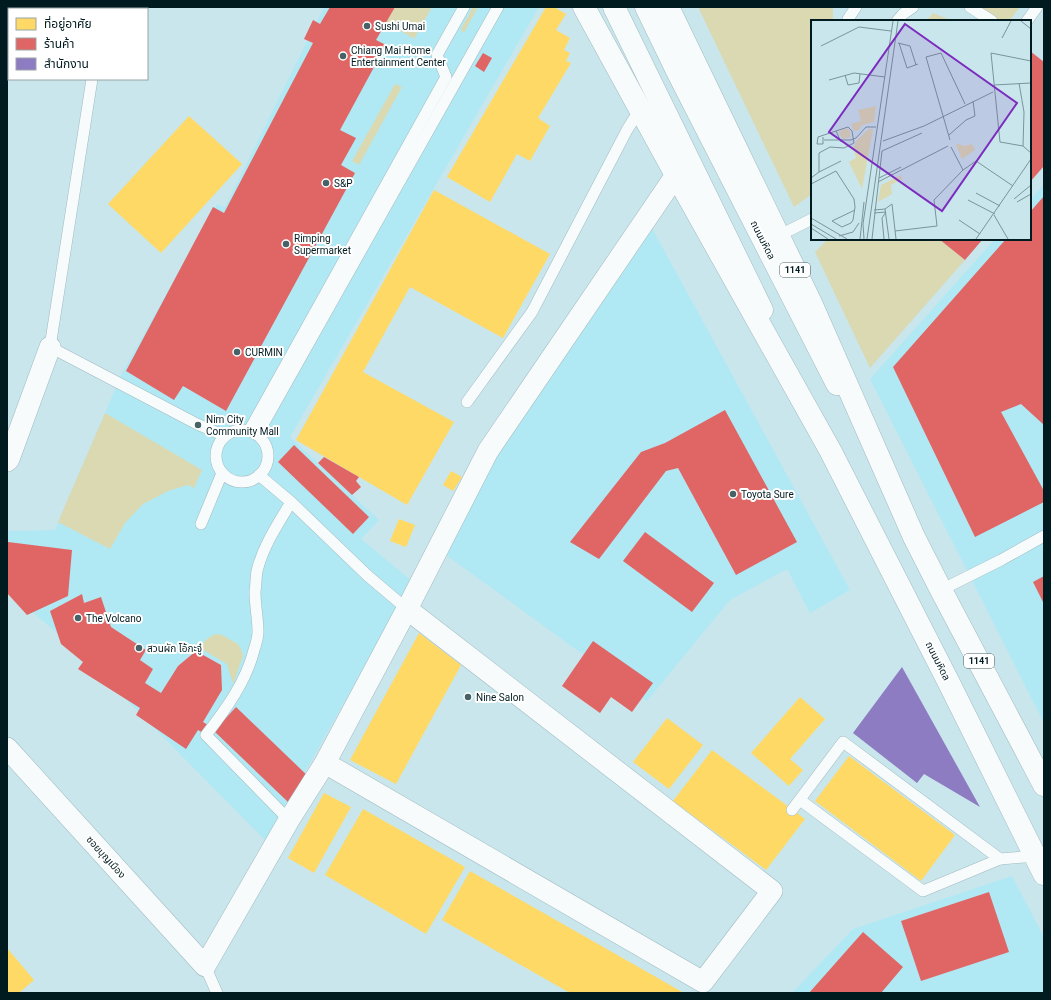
<svg xmlns="http://www.w3.org/2000/svg" width="1051" height="1000" font-family="Roboto,'Noto Sans Thai',sans-serif">
<rect width="100%" height="100%" fill="#c9e6ec"/>
<g fill="#b0e9f4">
<polygon points="324,7 539,7 290,437 379,520 361,539 412,581 313,758 266,841 79,652 7,590 7,531 55,530 122,373 217,204 225,207"/>
<polygon points="1044,184 1044,723 870,379 995,239 1030,239 1030,200"/>
<polygon points="648,221 850,590 810,613 787,569 730,600 647,701 442,552 488,465"/>
<polygon points="1012,876 1044,937 1044,993 792,993 853,929"/>
</g>
<g fill="#dbd9b2">
<polygon points="394,7 432,7 414,39 386,22"/>
<polygon points="473,7 478,7 465,31 462,32 461,29"/>
<polygon points="698,7 833,7 833,21 812,21 812,194 794,207"/>
<polygon points="971,7 1020,7 1009,21 998,21"/>
<polygon points="933,13 953,21 926,21"/>
<polygon points="395,84 402,87 359,165 352,161"/>
<polygon points="828,239 939,239 965,260 870,368 815,252"/>
<polygon points="105,413 202,470 194,488 188,485 168,491 143,504 125,523 110,549 58,522"/>
<path d="M216,634L222,635L238,644L241,649L243,656L233,684L227,664L200,648C204,641 208,637 216,634Z"/>
</g>
<g fill="#ffd966">
<polygon points="546,7 554,7 566,14 556,30 570,38 564,50 570,53 566,61 571,63 538,118 550,126 530,161 517,154 490,202 447,177"/>
<polygon points="189,116 242,164 161,253 108,204"/>
<polygon points="434,190 550,254 503,338 410,287 363,372 454,422 407,505 296,440"/>
<polygon points="451,471 462,477 453,491 443,485"/>
<polygon points="399,519 415,525 406,547 390,541"/>
<polygon points="419,633 461,665 396,784 350,760"/>
<polygon points="800,697 825,719 790,759 803,770 789,786 751,753"/>
<polygon points="667,718 703,745 669,789 633,762"/>
<polygon points="712,750 805,819 766,870 673,801"/>
<polygon points="849,756 955,835 921,881 815,801"/>
<polygon points="324,793 351,807 314,873 288,858"/>
<polygon points="363,809 465,867 426,934 325,875"/>
<polygon points="470,871 684,993 570,993 442,920"/>
<polygon points="7,948 34,980 19,993 7,993"/>
</g>
<g fill="#e06666">
<polygon points="330,7 395,7 376,40 386,45 340,130 356,138 341,165 355,173 226,411 183,386 174,400 126,371 213,207 224,213 313,43 304,39 313,20 320,24"/>
<polygon points="1030,51 1044,62 1044,166 1030,182"/>
<polygon points="483,53 492,58 484,72 475,66"/>
<polygon points="1044,196 1044,425 1021,404 1001,412 1044,491 1044,502 975,537 893,367 1006,239 1030,239 1030,212"/>
<polygon points="939,239 983,239 965,260"/>
<polygon points="725,410 797,542 736,575 678,468 666,471 599,559 570,542 641,452 665,443"/>
<polygon points="294,445 369,517 353,534 278,462"/>
<polygon points="324,457 359,477 356,481 361,487 352,495 318,463"/>
<polygon points="645,532 714,583 692,612 623,561"/>
<polygon points="8,542 72,550 68,596 27,615 7,593 7,543"/>
<polygon points="1044,576 1044,604 1033,582"/>
<polygon points="82,594 84,603 101,597 111,627 146,650 140,660 153,669 145,683 161,693 178,666 196,651 221,665 222,690 203,722 208,725 203,733 198,730 186,749 136,715 140,708 78,669 83,662 61,644 50,611"/>
<polygon points="593,641 653,683 632,712 611,697 600,713 562,686"/>
<polygon points="236,707 311,779 288,802 214,731"/>
<polygon points="989,892 1009,952 921,981 901,921"/>
<polygon points="863,932 903,967 881,993 809,993"/>
</g>
<polygon fill="#8e7cc3" points="902,667 980,807 924,774 917,783 853,733"/>
<g fill="none" stroke-linecap="round" stroke-linejoin="round">
<g stroke="#a1bbc0" stroke-width="12">
<g id="lane">
<polyline points="73,7 75,9"/>
<polyline points="970,7 992,21"/>
<polyline points="848,21 848,19 856,7"/>
<polyline points="897,21 903,14 913,7"/>
<polyline points="1027,21 1037,7"/>
<polyline points="92,79 50,347 197,424 225,436"/>
<polyline points="778,236 812,219"/>
<polyline points="467,402 532,312 627,130 640,109"/>
<circle cx="242" cy="456" r="26"/>
<polyline points="249,431 446,77 437,55 464,7"/>
<polyline points="257,435 498,7"/>
<polyline points="259,475 291,502 368,576 407,609"/>
<polyline points="201,524 222,473"/>
<polyline points="941,590 1001,560 1044,536"/>
<polyline points="800,800 923,891 1000,859 1035,856"/>
<polyline points="792,810 843,742 1000,859"/>
<path d="M289,820L206,735C226,709 246,682 254,650C256,644 258,638 258,632C258,619 255,605 255,592C256,585 256,577 257,571C263,546 278,524 291,502"/>
<polyline points="205,966 217,993"/>
</g>
</g>
<g stroke="#a1bbc0" stroke-width="22">
<g id="street">
<polyline points="7,461 9,459 50,347"/>
<polyline points="7,748 205,966 289,820 325,763 407,609 488,451 676,175"/>
<polyline points="325,763 703,982 772,891 407,609"/>
</g>
</g>
<g stroke="#a1bbc0" stroke-width="23">
<g id="secondary">
<polyline points="614,7 762,310"/>
<polyline points="646,7 678,73 837,384"/>
</g>
</g>
<g stroke="#a1bbc0" stroke-width="23">
<g id="primary">
<polyline points="584,7 676,175 830,450 949,683 1044,874"/>
<polyline points="668,7 811,303 914,537 941,590 1044,785"/>
</g>
</g>
<use href="#lane" stroke="#f7fbfc" stroke-width="11"/>
<use href="#street" stroke="#f7fbfc" stroke-width="21"/>
<use href="#secondary" stroke="#f7fbfc" stroke-width="22"/>
<use href="#primary" stroke="#f7fbfc" stroke-width="22"/>
</g>
<g fill="#466267" stroke="#fff" stroke-width="1.5">
<circle cx="367" cy="26" r="4"/>
<circle cx="343" cy="56" r="4"/>
<circle cx="326" cy="183" r="4"/>
<circle cx="286" cy="244" r="4"/>
<circle cx="237" cy="352" r="4"/>
<circle cx="198" cy="425" r="4"/>
<circle cx="733" cy="494" r="4"/>
<circle cx="78" cy="618" r="4"/>
<circle cx="139" cy="648" r="4"/>
<circle cx="468" cy="697" r="4"/>
</g>
<g text-anchor="middle" dominant-baseline="central" stroke-width="4" stroke-linejoin="round" paint-order="stroke">
<g fill="#fff" stroke="#4c5f63" stroke-width="1">
<rect x="780" y="263" width="30" height="14" rx="3"/>
<rect x="964" y="654" width="30" height="14" rx="3"/>
</g>
<g font-size="9" font-weight="bold" fill="#001b20">
<text x="795" y="270">1141</text>
<text x="979" y="661">1141</text>
</g>
<g font-size="10" fill="#001b20" stroke="#fff" text-anchor="start">
<text x="375" y="26">Sushi Umai</text>
<text x="351" y="50">Chiang Mai Home<tspan x="351" dy="12">Entertainment Center</tspan></text>
<text x="334" y="183">S&amp;P</text>
<text x="294" y="238">Rimping<tspan x="294" dy="12">Supermarket</tspan></text>
<text x="245" y="352">CURMIN</text>
<text x="206" y="419">Nim City<tspan x="206" dy="12">Community Mall</tspan></text>
<text x="741" y="494">Toyota Sure</text>
<text x="86" y="618">The Volcano</text>
<text x="147" y="648">สวนผัก โอ้กะจู๋</text>
<text x="476" y="697">Nine Salon</text>
</g>
<g font-size="10" fill="#001b20" stroke="#fff">
<text transform="translate(763 240) rotate(63)">ถนนมหิดล</text>
<text transform="translate(938 661) rotate(63)">ถนนมหิดล</text>
<text transform="translate(106 857) rotate(48)">ซอยบุญเมือง</text>
</g>
</g>
<g transform="translate(811 20)">
<rect width="220" height="220" fill="#c9e6ec"/>
<path d="M65,86L63,102L51,105L48,110L43,111L40,104L50,101L47,90ZM32,109H38L40,117L32,119L28,113ZM58,109H62L51,169L38,142L45,138L42,128L46,120ZM147,124L154,126L161,124L164,130L151,139L145,125ZM90,155L91,159L80,165L81,174L67,182L70,165Z" fill="#dbd9b2"/>
<path fill="none" stroke="#79959a" stroke-width="1" d="M210,1L220,9M191,18L200,1M87,23L99,26L105,45M88,23L96,48L107,44M10,26L48,7L80,11M220,41L180,33L189,122L212,126L220,133M34,55L37,65L48,63L49,54M18,60L43,53L74,57M208,63L213,92L212,126M183,65L220,63M25,111L30,122M138,115L155,100L164,96L162,81M13,120H40L45,118L55,107H65M139,120L115,37L130,33L154,84M72,121L113,106L182,72M140,127L152,150M71,131L111,113M8,152L30,141M0,158L8,152V133L19,127L33,128L43,123L41,111L37,107L7,117L6,124H12V117M68,158L90,147M67,162L137,126M0,164L25,151L43,179L44,187L42,200L40,203L31,207L21,201L44,190M165,173L189,186M203,179L220,165M157,180L184,194M206,182L220,174M74,189L78,219M63,190L74,189L81,184L85,219M63,193L75,192M183,195L197,219M0,198L36,219M148,200L169,214M0,204L25,219M0,208L17,219M84,211L126,206L123,180L152,150L165,141L202,166M28,216L42,212L48,203M49,219L53,182M53,219L52,204L82,1M56,219L87,1M61,219L71,131M73,219L71,198L75,192M165,219L220,139"/>
<path fill="#7b2cbf" fill-opacity="0.15" stroke="#7b2cbf" stroke-width="2" d="M94,4L206,83L131,191L18,112Z"/>
<rect width="220" height="220" fill="none" stroke="#001b20" stroke-width="2"/>
</g>
<rect width="1051" height="1000" fill="none" stroke="#001b20" stroke-width="16"/>
<rect x="8" y="8" width="140" height="72" fill="#ffffff" stroke="#99a4a6"/>
<rect x="16" y="18" width="20" height="12" fill="#ffd966" stroke="#99a4a6"/>
<text x="44" y="28" font-size="12" fill="#001b20">ที่อยู่อาศัย</text>
<rect x="16" y="38" width="20" height="12" fill="#e06666" stroke="#99a4a6"/>
<text x="44" y="48" font-size="12" fill="#001b20">ร้านค้า</text>
<rect x="16" y="58" width="20" height="12" fill="#8e7cc3" stroke="#99a4a6"/>
<text x="44" y="68" font-size="12" fill="#001b20">สำนักงาน</text>
</svg>
